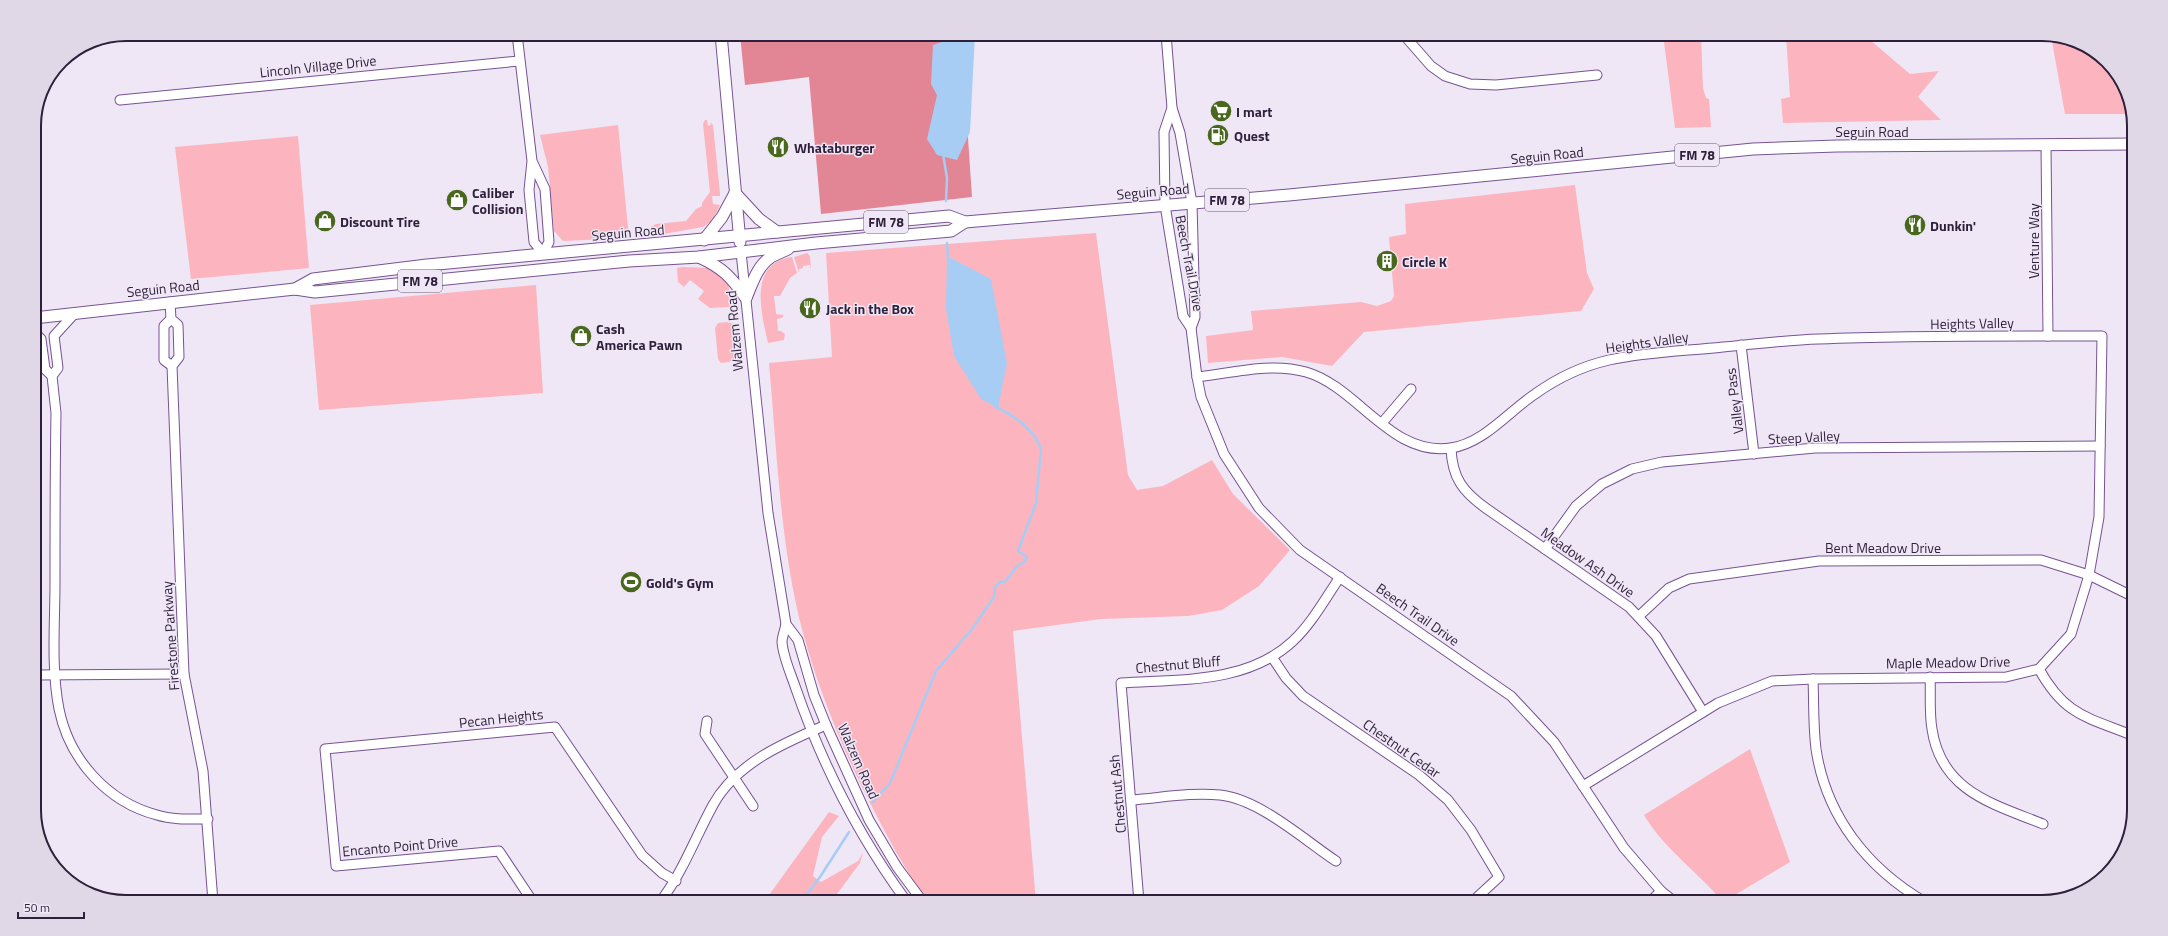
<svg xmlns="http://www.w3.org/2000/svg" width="2168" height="936" font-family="'Titillium Web',sans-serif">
<rect width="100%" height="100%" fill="#efe7f6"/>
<g fill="#fcb5bf">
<polygon points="1663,34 1701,34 1703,88 1706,98 1709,99 1711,127 1675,128"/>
<polygon points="1786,34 1863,34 1910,74 1939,71 1918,97 1941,120 1783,123 1781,99 1790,97"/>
<polygon points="2051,36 2077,41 2118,75 2132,114 2065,114"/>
<path d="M705,120H707L708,126L711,125L710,122L713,125L720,193V196H712L713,204L720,205C716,214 712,222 703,227L652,236L650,234L657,230L649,228L656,224L686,221L696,209L702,206V203L710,192L703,124Z"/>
<polygon points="618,125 629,238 563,241 554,231 548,167 540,135"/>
<polygon points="298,136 309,268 191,279 175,147"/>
<polygon points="1575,185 1587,273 1594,289 1581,311 1364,332 1332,366 1282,357 1208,363 1206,336 1253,330 1251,311 1361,302 1377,306 1391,301 1394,296 1389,237 1406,234 1405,204"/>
<path d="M1096,233L1128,475L1137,490L1163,486L1212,460L1233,494L1290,550L1259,586L1222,610L1188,616L1101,619L1013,631L1036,902H930C907,876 884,830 868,799C841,745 819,691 803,633C780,546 777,453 769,363L832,357L826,253Z"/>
<polygon points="807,253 810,256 811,271 810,265 803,266 803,268 799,269 799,273 794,257"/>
<path d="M792,257L797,273L790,278L780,296H774L776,314L784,315L782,318L777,319L778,331H781L785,334L784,340L768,343C761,312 748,263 792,257Z"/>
<polygon points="682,267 711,268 728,283 732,304 730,307 710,308 698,299 704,291 690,280 684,287 678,282 677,268"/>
<polygon points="536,285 543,393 319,410 310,305"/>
<polygon points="727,322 734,324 737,358 734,361 721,363 718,359 715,328 718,323"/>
<path d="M1750,749L1790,862L1723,902C1698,872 1664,849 1644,815Z"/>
<polygon points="829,812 839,816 822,837 813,876 821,882 858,861 863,853 860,863 831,902 764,902"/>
</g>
<polygon fill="#e28595" points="740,34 961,34 972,197 821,214 809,77 745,85"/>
<g fill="#a7cdf4">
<polygon points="965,34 975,34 970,132 957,160 937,155 927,139 937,95 931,84 933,45"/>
<polygon points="947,256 991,279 1007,363 998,408 981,399 954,356 946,309"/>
</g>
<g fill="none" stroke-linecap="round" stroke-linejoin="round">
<g stroke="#a7cdf4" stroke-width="2.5">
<polyline points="945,34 946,43"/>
<polyline points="943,154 947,178 946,201"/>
<polyline points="947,243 948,259"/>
<path d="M873,802L890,783L936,671L972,629L994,597L995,588L999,582H1005L1017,566L1024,562L1027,557L1018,551L1036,503L1041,449C1034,428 1013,415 994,406"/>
<polyline points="801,902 820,877 849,832"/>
</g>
<g stroke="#775392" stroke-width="11">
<g id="minor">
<polyline points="517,34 532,161 529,190 534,242 543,253 549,242 545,189 532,161"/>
<polyline points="1166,34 1172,108 1180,133 1192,203 1195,317 1191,328 1197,377 1201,397 1224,454 1259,508 1300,550 1511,696 1554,742 1624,848 1661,891 1675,902"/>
<polyline points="1403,34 1431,66 1445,76 1470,84 1496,85 1597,75"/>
<polyline points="1166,37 1195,34"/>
<polyline points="120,100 519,61"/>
<polyline points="1172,108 1164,132 1165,205 1183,316 1191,328"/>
<polyline points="2046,145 2048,336"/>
<path d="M741,252L768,513L786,624C785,630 782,637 782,642C783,657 791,674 796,689C822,764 860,838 907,902"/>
<polyline points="170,302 171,319 178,325 179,357 172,366 184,674 203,771 213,902"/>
<polyline points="171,319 164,326 164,360 172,366"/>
<path d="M34,332L41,339L45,369L52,376L56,413C55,469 55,526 55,582C55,624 51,668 59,709C69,759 107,802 157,815C173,820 191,819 208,819"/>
<polyline points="1741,345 1754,454"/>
<polyline points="52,376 58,368 54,336 75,313"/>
<path d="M1197,377C1232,373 1271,362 1306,372C1358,387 1391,457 1451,448C1484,443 1508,412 1535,394C1556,379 1583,366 1609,360C1646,352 1685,351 1723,347C1755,344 1787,340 1819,339C1913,335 2007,336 2102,336L2099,517L2089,575L2071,634L2039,669L2006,677L1813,679L1772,681L1718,703L1583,786"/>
<polyline points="1382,423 1411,389"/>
<path d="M1451,448C1452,478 1463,492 1487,509L1629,607L1656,636L1703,712"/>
<polyline points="1545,549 1576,506 1602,484 1632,469 1662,462 1815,448 2100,446"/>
<polyline points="1639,616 1669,588 1689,579 1819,561 2041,560 2089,575 2134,597"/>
<polyline points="786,624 798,640 814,695 826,725 869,820 897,867 923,902"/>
<polyline points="1272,657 1286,678 1303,696 1419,775 1448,800 1471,830 1499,877 1472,902"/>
<path d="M2039,669C2065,716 2087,717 2134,736"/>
<polyline points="34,675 184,674"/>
<path d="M1930,677C1931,694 1929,712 1932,729C1941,791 1993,804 2043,824"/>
<path d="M1813,679C1814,702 1813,725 1816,749C1826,816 1867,868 1925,902"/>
<polyline points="707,721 705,734 753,806"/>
<path d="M1131,800C1160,798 1191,792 1220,795C1259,799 1303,839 1336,861"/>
<polyline points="533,902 499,851 336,866 325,749 555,727 642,855 662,873 676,881"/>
<path d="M660,902C683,872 695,838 713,805C736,763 784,743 826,725"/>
<path d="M1139,902L1121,683C1180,679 1247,684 1293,641C1312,623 1325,599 1340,577"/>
<polyline points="1650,902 1661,891"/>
</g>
</g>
<g stroke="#775392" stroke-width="13">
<g id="major">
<polyline points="721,34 740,242"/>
<polyline points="735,193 759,219 777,232"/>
<polyline points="704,240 722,217 735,193"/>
<path d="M699,257C723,268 731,277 746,298"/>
<polyline points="295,289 313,279 427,265 949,216 965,222 1289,195 1753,149 1837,146 2134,144"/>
<path d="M746,298C752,284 757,266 771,257C776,254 782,252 788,249"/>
<polyline points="34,318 295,289 315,292 629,261 699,257 816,243 951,231 965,222"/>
</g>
</g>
<use href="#minor" stroke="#fff" stroke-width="9"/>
<use href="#major" stroke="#fff" stroke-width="11"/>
</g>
<defs>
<g id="supermarket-disc" transform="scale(1.15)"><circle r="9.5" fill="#49681d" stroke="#efe7f6"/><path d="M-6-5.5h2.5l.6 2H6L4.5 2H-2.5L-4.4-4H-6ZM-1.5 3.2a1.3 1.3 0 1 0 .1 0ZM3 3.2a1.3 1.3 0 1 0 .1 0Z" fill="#fff"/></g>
<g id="fuel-disc" transform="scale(1.15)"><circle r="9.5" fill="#49681d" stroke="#efe7f6"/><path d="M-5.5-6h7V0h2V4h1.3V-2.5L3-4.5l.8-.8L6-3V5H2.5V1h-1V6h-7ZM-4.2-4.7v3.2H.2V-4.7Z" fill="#fff"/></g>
<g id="restaurant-disc" transform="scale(1.15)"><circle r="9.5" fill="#49681d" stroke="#efe7f6"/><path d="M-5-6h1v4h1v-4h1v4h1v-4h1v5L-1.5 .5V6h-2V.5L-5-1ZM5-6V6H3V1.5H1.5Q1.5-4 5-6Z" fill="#fff"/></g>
<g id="shop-disc" transform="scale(1.15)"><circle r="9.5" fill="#49681d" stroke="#efe7f6"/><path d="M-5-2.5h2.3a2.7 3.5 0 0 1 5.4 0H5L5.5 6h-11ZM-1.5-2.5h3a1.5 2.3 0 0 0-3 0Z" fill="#fff"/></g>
<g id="building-disc" transform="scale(1.15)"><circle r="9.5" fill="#49681d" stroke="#efe7f6"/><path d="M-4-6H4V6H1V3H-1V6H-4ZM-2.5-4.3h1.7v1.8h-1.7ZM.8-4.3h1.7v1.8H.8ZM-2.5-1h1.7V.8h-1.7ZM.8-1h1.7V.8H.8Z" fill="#fff"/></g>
<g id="stadium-disc" transform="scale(1.15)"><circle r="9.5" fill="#49681d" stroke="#efe7f6"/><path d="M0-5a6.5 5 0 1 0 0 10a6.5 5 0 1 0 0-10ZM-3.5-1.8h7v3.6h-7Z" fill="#fff"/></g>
</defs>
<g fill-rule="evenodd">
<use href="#supermarket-disc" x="1221" y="111"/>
<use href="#fuel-disc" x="1218" y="135"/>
<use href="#restaurant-disc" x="778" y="147"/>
<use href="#shop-disc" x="457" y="200"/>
<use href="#shop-disc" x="325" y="221"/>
<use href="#restaurant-disc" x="1915" y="225"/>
<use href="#building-disc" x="1387" y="261"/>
<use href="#restaurant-disc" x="810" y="308"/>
<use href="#shop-disc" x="581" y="336"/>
<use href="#stadium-disc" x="631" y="582"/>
</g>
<g text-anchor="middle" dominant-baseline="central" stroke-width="3" stroke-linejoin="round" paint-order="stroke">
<g fill="#efe7f6" stroke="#685b72" stroke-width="1">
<rect x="1675" y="144" width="44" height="22" rx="3"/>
<rect x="1205" y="189" width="44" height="22" rx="3"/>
<rect x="864" y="211" width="44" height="22" rx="3"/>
<rect x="398" y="270" width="44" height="22" rx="3"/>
</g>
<g font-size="13" font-weight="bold" fill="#2e1f3a">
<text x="1697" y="155">FM 78</text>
<text x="1227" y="200">FM 78</text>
<text x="886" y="222">FM 78</text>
<text x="420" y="281">FM 78</text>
</g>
<g font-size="14" fill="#2e1f3a" stroke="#efe7f6">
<text transform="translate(318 66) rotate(-6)">Lincoln Village Drive</text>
<text x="1872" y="131">Seguin Road</text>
<text transform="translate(1547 155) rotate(-6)">Seguin Road</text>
<text transform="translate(1153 191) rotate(-5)">Seguin Road</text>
<text transform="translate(628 232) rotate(-5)">Seguin Road</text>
<text transform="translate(2033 241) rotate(-90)">Venture Way</text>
<text transform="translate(1190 263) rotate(79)">Beech Trail Drive</text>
<text transform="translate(163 288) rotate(-6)">Seguin Road</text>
<text transform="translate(1972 323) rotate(-1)">Heights Valley</text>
<text transform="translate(734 331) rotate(-95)">Walzem Road</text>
<text transform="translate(1647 342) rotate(-8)">Heights Valley</text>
<text transform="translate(1734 401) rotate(-97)">Valley Pass</text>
<text transform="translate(1804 437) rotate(-3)">Steep Valley</text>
<text x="1883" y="547">Bent Meadow Drive</text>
<text transform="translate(1588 562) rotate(35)">Meadow Ash Drive</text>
<text transform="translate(1418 614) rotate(35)">Beech Trail Drive</text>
<text transform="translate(170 636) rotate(-94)">Firestone Parkway</text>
<text transform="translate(1948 662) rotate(-1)">Maple Meadow Drive</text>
<text transform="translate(1178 664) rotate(-5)">Chestnut Bluff</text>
<text transform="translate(501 718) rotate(-6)">Pecan Heights</text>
<text transform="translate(1402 748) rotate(35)">Chestnut Cedar</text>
<text transform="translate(859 761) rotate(66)">Walzem Road</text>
<text transform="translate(1117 794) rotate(-95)">Chestnut Ash</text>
<text transform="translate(400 846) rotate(-5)">Encanto Point Drive</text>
</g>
<g font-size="14" font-weight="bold" fill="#2e1f3a" stroke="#efe7f6" text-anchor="start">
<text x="1236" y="111">I mart</text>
<text x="1234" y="135">Quest</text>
<text x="794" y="147">Whataburger</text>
<text x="472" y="192">Caliber<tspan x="472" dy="16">Collision</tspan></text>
<text x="340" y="221">Discount Tire</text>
<text x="1930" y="225">Dunkin'</text>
<text x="1402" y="261">Circle K</text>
<text x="826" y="308">Jack in the Box</text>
<text x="596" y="328">Cash<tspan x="596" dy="16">America Pawn</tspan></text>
<text x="646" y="582">Gold's Gym</text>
</g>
</g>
<path d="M0 0H2168V936H0ZM126 41H2042A85 85 0 0 1 2127 126V810A85 85 0 0 1 2042 895H126A85 85 0 0 1 41 810V126A85 85 0 0 1 126 41Z" fill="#e0d7e7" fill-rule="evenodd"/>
<path fill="none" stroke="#2e1f3a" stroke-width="2" d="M126 41H2042A85 85 0 0 1 2127 126V810A85 85 0 0 1 2042 895H126A85 85 0 0 1 41 810V126A85 85 0 0 1 126 41Z"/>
<path d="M18 912v6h66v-6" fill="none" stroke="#2e1f3a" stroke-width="2"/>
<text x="24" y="912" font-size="12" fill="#2e1f3a" stroke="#efe7f6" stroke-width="3" paint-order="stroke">50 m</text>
</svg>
